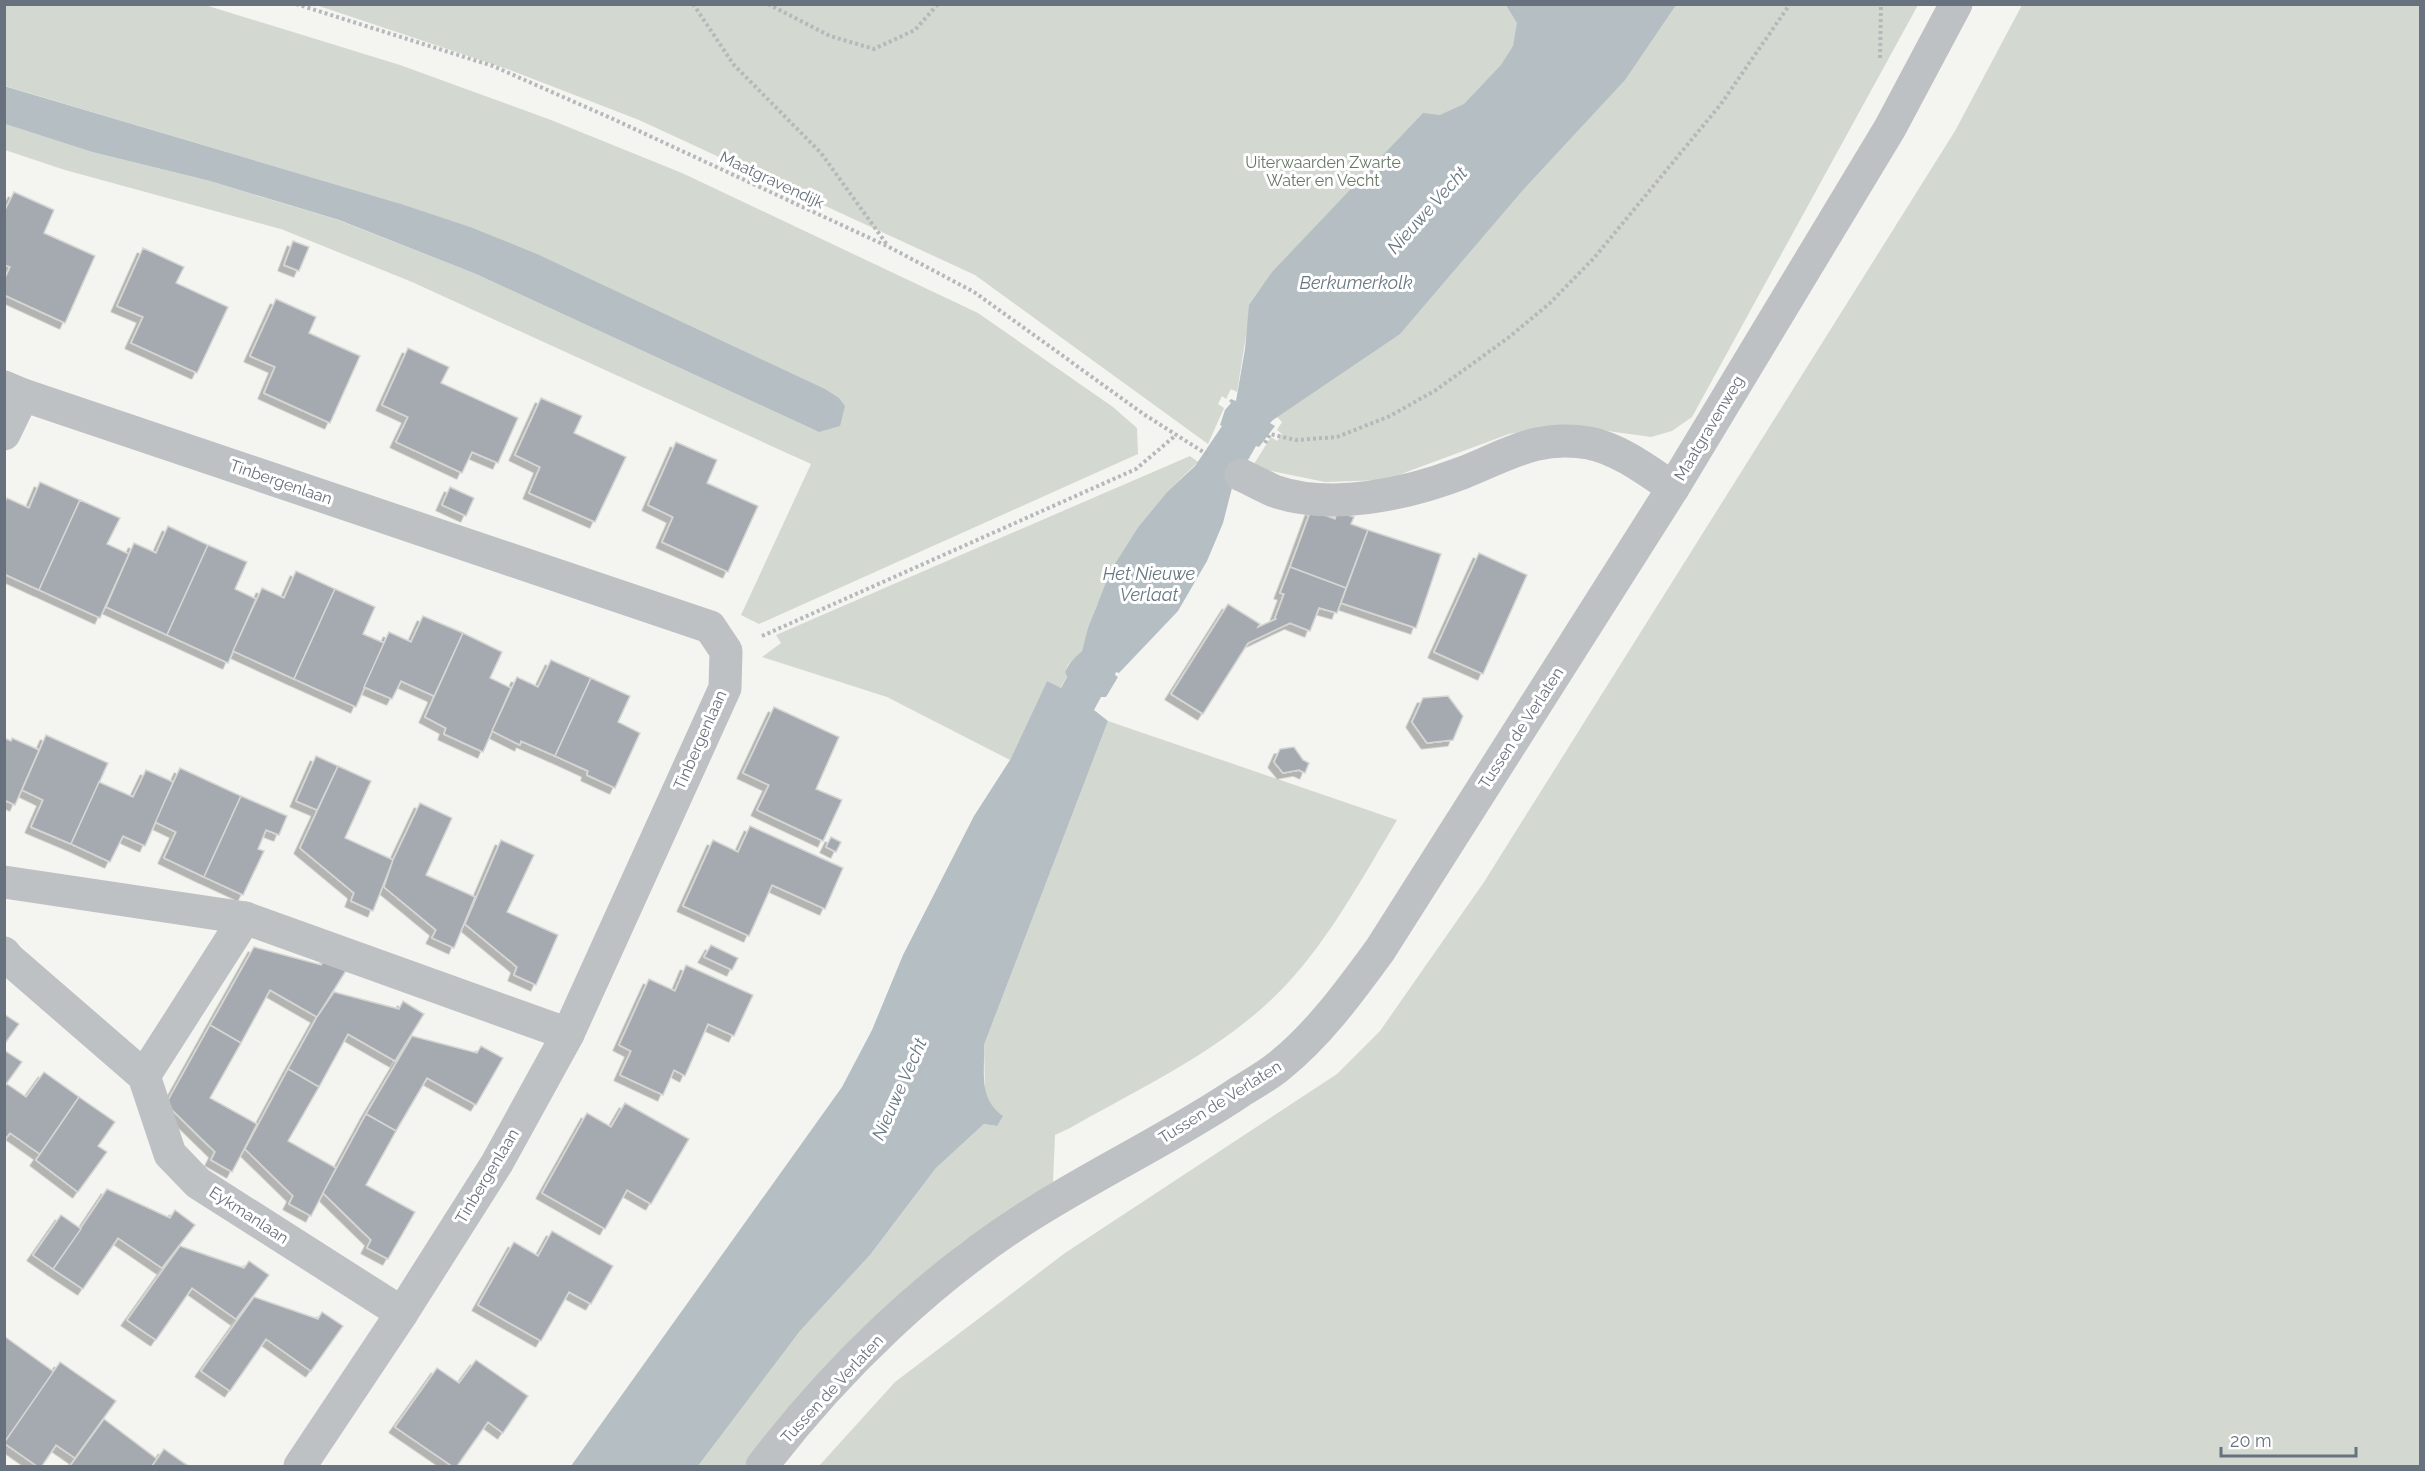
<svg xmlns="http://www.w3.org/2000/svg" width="2425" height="1471" font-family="Raleway,sans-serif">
<defs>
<filter id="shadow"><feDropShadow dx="-5.5" dy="5.5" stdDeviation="0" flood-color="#0004"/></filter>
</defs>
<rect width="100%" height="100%" fill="#f4f4f1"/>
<g fill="#d3d9d1">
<polygon points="5,5 205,5 400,65 551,120 682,173 978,313 1113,407 1137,428 1138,454 759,624 741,615 811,464 412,282 281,229 65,170 5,150 5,124 92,152 210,181 338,220 476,274 819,432 398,203 5,86"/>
<polygon points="316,5 1918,5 1692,417 1672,431 1651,437 1564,425 1509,434 1385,480 1325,482 1252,467 1271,437 1277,441 1282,434 1277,430 1282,422 1277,417 1335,376 1248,323 1237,392 1231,389 1226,399 1222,396 1218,404 1224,408 1208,444 975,275 639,120 510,70"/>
<polygon points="2022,5 2420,5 2420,1466 819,1466 895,1382 1065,1253 1337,1074 1380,1031 1484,882 1955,131"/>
<polygon points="1190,456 1198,462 1167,492 1139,526 1096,607 1082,651 1068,665 1065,672 1067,676 1060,689 1047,681 1010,760 887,697 762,657 781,643 776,635"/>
<path d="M1108,721L1397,820C1364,875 1330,938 1286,985C1227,1048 1144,1086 1070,1128L1055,1135L1053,1182L961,1243L905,1289L744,1466H698L800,1331L870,1255L936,1168L984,1124L997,1126L985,1092L984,1045Z"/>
</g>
<g fill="#b5bec3">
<path d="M1506,5H1676L1625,80L1522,191L1400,334L1273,420L1270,423L1275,426L1259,447L1256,446L1232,488L1223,523L1207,561L1178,611L1119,673L1116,672L1115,675L1118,677L1106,697H1101L1094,710L1108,721L984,1045C985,1073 978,1098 1003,1116L997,1126L984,1124L936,1168L870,1255L800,1331L698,1466H571L842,1087L872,1030L903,955L974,816L1010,760L1047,681L1061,688L1067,677L1065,672C1070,662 1075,657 1082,651L1088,628L1111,570L1139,526L1167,492L1195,466L1222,426L1220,425L1225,410L1231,403L1229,401L1231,399L1236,401L1245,349L1249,305L1272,272L1423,113L1440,115L1464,104L1501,65L1513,46L1517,23Z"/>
<polygon points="4,86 398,203 470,227 537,254 825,389 839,398 845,406 840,426 819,432 476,274 339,220 210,181 92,152 5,124"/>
</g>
<g fill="#a4aaaf" stroke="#d5d6d4" stroke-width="1.5" filter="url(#shadow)">
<polygon points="14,192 54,210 44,233 95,256 65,323 4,295 4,280 10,267 4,265 4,212"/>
<polygon points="293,241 309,247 299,271 284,265"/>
<polygon points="143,248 184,267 176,283 228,307 197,373 131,343 143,317 117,306"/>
<polygon points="276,299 316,317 309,333 360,356 330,423 264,393 275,367 250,356"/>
<polygon points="408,348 449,367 441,383 518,418 498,463 472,452 462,473 396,442 408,417 382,405"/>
<polygon points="541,398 582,416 574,433 626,457 595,522 529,493 540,467 515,455"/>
<polygon points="676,442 717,460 707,483 758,506 728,572 662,542 673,517 648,505"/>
<polygon points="40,482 80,500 39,590 4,574 4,503 7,498 29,508"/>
<polygon points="450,487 474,498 466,516 442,505"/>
<polygon points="80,500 120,518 107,544 129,554 100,618 39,590"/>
<polygon points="1311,510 1335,519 1337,512 1354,517 1351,524 1368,530 1346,588 1290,567"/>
<polygon points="168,526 208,545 167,635 106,607 134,543 156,553"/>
<polygon points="1368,530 1441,554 1416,628 1341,603"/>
<polygon points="208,545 247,562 235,589 256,599 228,663 167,635"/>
<polygon points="1479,553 1527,575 1483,674 1434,652"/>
<polygon points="1290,567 1346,588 1337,613 1319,608 1310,631 1290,623 1248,643 1203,714 1171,694 1228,604 1260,624 1258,627 1276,619 1275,618 1284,594 1280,593"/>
<polygon points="296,571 335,589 294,679 233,651 262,588 284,598"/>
<polygon points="335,589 375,607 363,634 384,643 356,707 294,679"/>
<polygon points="423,616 463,633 434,696 401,681 392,699 364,687 389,632 411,642"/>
<polygon points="463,633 502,652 490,678 511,688 483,752 444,734 446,728 425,717"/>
<polygon points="551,660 591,678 555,756 521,741 520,745 492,731 517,677 538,687"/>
<polygon points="591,678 630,696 618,722 640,733 615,788 587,775 588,771 555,756"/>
<polygon points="1448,696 1463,716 1453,740 1427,743 1412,722 1423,698"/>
<polygon points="774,707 839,737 816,789 842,800 823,841 757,810 769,785 743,773"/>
<polygon points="46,735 108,763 71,844 31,827 43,800 22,790"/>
<polygon points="4,738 11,741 12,738 39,750 15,805 4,800"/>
<polygon points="1294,747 1303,760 1309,763 1305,773 1299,770 1283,773 1274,762 1280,749"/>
<polygon points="316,756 338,766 317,810 296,801"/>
<polygon points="338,766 371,781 345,838 393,860 373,911 351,901 354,893 300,848"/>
<polygon points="180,768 241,796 204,877 164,858 176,832 155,822"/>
<polygon points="146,770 173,782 145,846 123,836 110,862 71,844 99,782 133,797"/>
<polygon points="241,796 287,816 279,835 266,830 258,849 264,851 243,895 204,877"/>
<polygon points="420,803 452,818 426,875 475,897 454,948 432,938 436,930 384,887 393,860"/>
<polygon points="750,826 843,868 825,909 772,885 749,936 683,906 713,840 738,852"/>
<polygon points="831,837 841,842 836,852 826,847"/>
<polygon points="501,840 534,855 507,912 558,935 536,985 514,975 517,967 465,924"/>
<polygon points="711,945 738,958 732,970 704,957"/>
<polygon points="254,947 321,965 326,958 347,969 317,1017 270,990 241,1043 210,1025"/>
<polygon points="686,965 753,995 734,1036 708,1024 685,1076 674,1070 663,1095 620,1075 631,1051 619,1045 649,979 675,991"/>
<polygon points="334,992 399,1009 403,1001 424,1014 395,1061 348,1034 319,1087 288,1069 317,1017"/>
<polygon points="4,1014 19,1024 4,1045"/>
<polygon points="210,1025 241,1043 210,1098 257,1124 232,1172 211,1160 215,1152 166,1104"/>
<polygon points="412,1036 477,1053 481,1046 503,1058 476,1105 427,1078 396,1131 366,1114"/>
<polygon points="4,1050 22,1062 4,1087"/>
<polygon points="288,1069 319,1087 288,1141 336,1168 311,1216 289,1204 293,1196 245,1149"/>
<polygon points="44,1072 79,1097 40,1154 10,1133 4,1141 4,1087 7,1084 26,1097"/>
<polygon points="79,1097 115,1122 98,1146 107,1152 78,1192 36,1160"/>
<polygon points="625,1103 689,1139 651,1204 627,1190 605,1229 542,1193 587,1113 611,1127"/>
<polygon points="366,1114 396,1131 366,1185 415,1212 388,1259 367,1248 371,1240 323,1193"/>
<polygon points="107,1189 170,1218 175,1210 195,1225 162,1268 118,1238 83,1289 53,1269"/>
<polygon points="61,1215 81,1229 53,1269 33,1255"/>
<polygon points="552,1231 613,1266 591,1304 569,1292 541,1341 478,1305 514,1242 538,1256"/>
<polygon points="180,1246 244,1268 249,1261 269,1275 236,1319 192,1288 156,1340 127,1320"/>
<polygon points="254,1297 318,1319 322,1312 343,1326 311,1371 266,1339 230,1391 201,1371"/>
<polygon points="4,1336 54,1372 4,1443"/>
<polygon points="476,1360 528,1396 503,1433 488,1422 457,1466 452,1466 395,1427 437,1368 459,1383"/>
<polygon points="60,1362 116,1401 75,1458 56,1445 42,1466 37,1466 4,1443"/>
<polygon points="104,1419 157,1459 152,1466 70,1466"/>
<polygon points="164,1449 184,1463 189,1466 152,1466"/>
</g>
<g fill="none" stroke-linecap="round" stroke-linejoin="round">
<g stroke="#b6b8bb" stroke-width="4" stroke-dasharray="3 3" stroke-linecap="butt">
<polyline points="296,4 493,66 613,119 889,247 974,292 1145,415 1208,455"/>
<polyline points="693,4 734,65 821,153 888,246"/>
<polyline points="768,4 830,36 874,49 915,30 938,4"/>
<polyline points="1880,58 1881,4"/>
<polyline points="1265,443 1270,434 1296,440 1337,437 1390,416 1436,390 1508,338 1550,303 1594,258 1721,104 1790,4"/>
<polyline points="762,636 1136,469 1176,435"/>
</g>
<g stroke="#bec1c4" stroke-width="33">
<polyline points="4,387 23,395 710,627 726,651 725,688 568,1034 497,1163 402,1313 300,1466"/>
<polyline points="4,434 23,395"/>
<path d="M1241,475C1252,480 1263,486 1274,491C1332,511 1407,494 1462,473C1508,455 1537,434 1589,443C1619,449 1648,471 1673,488"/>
<polyline points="4,882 245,918 568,1034"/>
<polyline points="4,953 9,959 144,1076 170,1154 198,1183 402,1313"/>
<polyline points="144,1076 245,918"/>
<path d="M762,1466C836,1369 933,1275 1037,1211C1104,1169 1176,1135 1241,1091C1254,1083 1267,1076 1279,1066C1319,1034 1350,991 1380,950L1673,488L1890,128L1956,4"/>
</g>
</g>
<g text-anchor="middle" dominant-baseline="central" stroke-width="6" stroke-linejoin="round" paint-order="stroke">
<g font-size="16" fill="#677765" stroke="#fff">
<text x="1323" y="162">Uiterwaarden Zwarte<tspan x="1323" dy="18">Water en Vecht</tspan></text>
</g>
<g font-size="16" fill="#67727e" stroke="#fff">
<text transform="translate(772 180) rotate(25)">Maatgravendijk</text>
<text transform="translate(1709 428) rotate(-59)">Maatgravenweg</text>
<text transform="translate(281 482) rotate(19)">Tinbergenlaan</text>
<text transform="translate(1521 728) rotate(-57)">Tussen de Verlaten</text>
<text transform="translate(700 740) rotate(-66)">Tinbergenlaan</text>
<text transform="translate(1220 1102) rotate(-32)">Tussen de Verlaten</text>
<text transform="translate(487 1176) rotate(-59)">Tinbergenlaan</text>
<text transform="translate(249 1215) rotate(33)">Eykmanlaan</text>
<text transform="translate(832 1389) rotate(-47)">Tussen de Verlaten</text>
</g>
<g font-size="18" font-style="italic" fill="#687882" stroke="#fff">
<text transform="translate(1427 210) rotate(-48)">Nieuwe Vecht</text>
<text x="1356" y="282">Berkumerkolk</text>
<text x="1149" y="573">Het Nieuwe<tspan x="1149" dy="21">Verlaat</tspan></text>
<text transform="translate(899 1089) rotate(-66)">Nieuwe Vecht</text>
</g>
</g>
<rect width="2425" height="1471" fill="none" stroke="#67727e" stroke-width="12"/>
<path d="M2221 1447v9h135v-9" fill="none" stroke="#67727e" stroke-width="3"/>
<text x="2230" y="1447" font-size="18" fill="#67727e" stroke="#ffffff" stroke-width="4.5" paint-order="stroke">20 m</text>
</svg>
